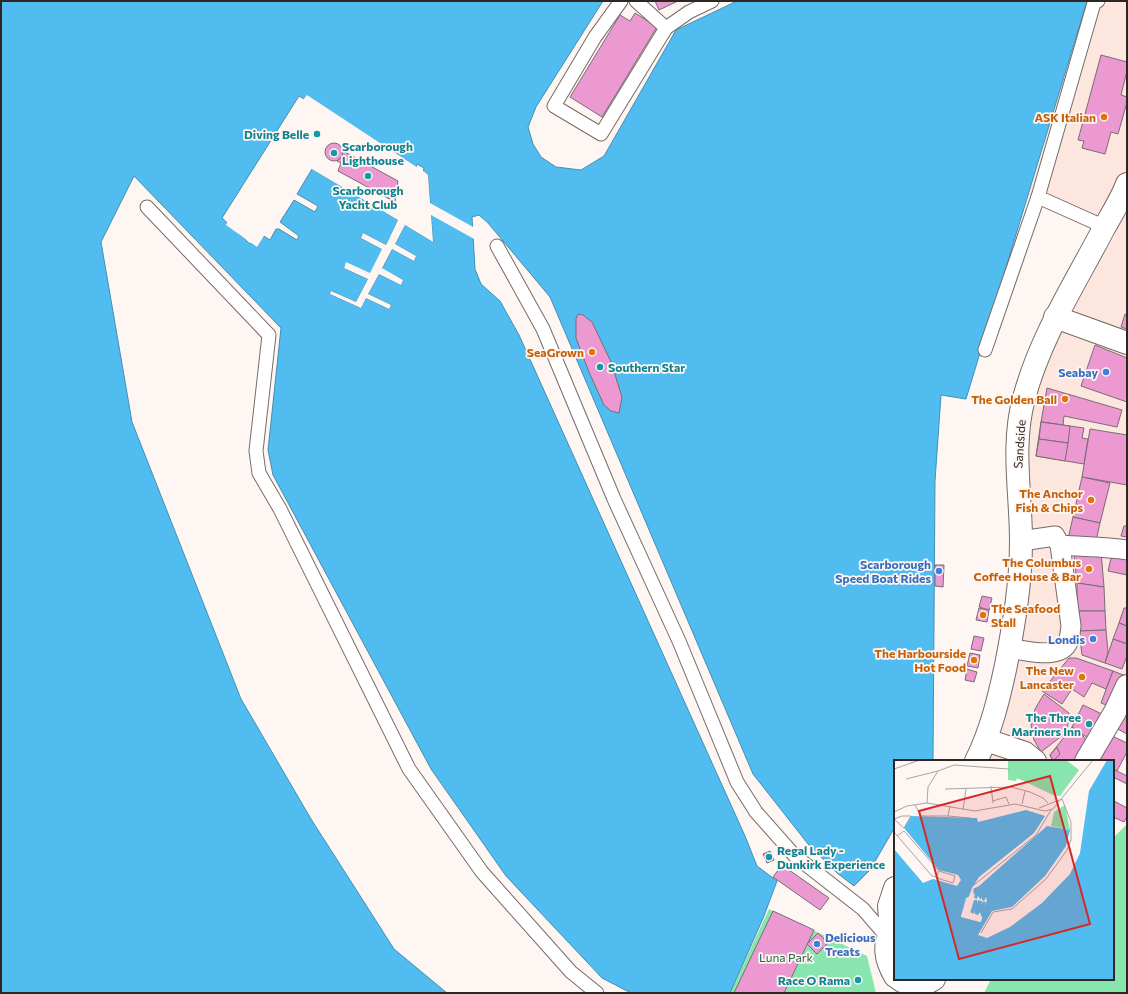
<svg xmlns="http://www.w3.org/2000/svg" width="1128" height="994" font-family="Commissioner,sans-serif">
<rect width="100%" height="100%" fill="#fef6f3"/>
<polygon fill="#fce6de" points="1112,1 1127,1 1127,686 1085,761 984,761 986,758 1023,465 1033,402 1053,343 1080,292 1117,232 1029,195 1082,19"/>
<g fill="#88e5ad">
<polygon points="1127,824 1127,993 984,993 991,979 1113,979 1113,838"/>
<polygon points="769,909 867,956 876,993 730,993"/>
</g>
<path fill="#50bcef" stroke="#458fb2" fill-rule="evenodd" d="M1,1H603L536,107L528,127L533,144L541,157L556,167L581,170L604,156L676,30L737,1H1087L966,399L941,395L935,481L933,760L895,761V827L870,870L854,886L837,873L808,844L753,774L550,297L488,223L479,215L472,217L475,269L481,284L500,301L519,335L745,836L757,866L777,881L764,916L730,993H631L602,978L506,876L431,769L273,475L268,450L281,328L134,176L101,242L132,422L241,699L311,819L394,949L447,993H1ZM299,96L381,144L415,170L417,164L424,168L423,173L428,175L433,242L405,225L395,244L416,256L414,261L392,249L382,269L403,280L401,285L379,274L368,294L391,305L389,309L366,298L361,308L330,294L331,291L356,302L368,279L344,268L346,263L370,274L383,249L361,238L363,233L386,245L398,220L312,169L297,194L318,206L315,212L294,200L280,222L299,236L297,240L279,229H276L270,240L259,233L250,244L222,218Z"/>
<g fill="#fef6f3">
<polygon points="307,95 418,168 417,171 414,172 378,149 378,145 303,100"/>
<polygon points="313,167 400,219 386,247 364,236 385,249 371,275 347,265 347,267 370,278 356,304 360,306 366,296 388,306 367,296 366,293 378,272 400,282 401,281 380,269 391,248 414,257 393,245 404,223 406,223 431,238 426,176 422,174 422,170 428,175 430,203 475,228 476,240 431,215 433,242 405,225 395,244 416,256 414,261 392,249 382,268 403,280 401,285 379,274 368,294 391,305 389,309 366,298 361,308 330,294 331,291 356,302 368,279 344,268 346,262 370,273 382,249 361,238 363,233 386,245 398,220 310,168"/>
<polygon points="228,221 250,241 258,232 265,234 257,247 226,225"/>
</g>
<g fill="#ec99d2" stroke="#776d74">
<polygon points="655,1 678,1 659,10"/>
<polygon points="635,13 657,27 602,117 570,97 620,15 630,21"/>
<polygon points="1101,55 1127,62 1127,71 1121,95 1127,97 1127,102 1118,134 1111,132 1105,154 1082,148 1084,141 1078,140"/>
<circle cx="334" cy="152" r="9"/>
<polygon points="343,151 398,181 395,202 338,171 341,163 337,161 342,157"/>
<polygon points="578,314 583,315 592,322 611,362 622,397 619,413 611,411 604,405 589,372 576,338 576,319"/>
<polygon points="1125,314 1127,315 1127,329 1121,327"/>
<polygon points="1095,345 1127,358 1127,402 1081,386"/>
<polygon points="1047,388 1122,410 1117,427 1064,416 1063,425 1041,422"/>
<polygon points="1041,422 1084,428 1082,438 1088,439 1084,464 1036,456"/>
<polygon points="1041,422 1070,426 1068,443 1039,439"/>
<polygon points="1090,429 1127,435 1127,485 1082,477"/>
<polygon points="1039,439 1068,443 1065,461 1036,456"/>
<polygon points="1082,477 1110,483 1100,523 1073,517"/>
<polygon points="1073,517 1100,523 1095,545 1068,539"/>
<polygon points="1124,526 1127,526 1127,537 1121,536"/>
<polygon points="1101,551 1104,587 1077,583 1074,555"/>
<polygon points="1112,554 1127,557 1127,575 1108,571"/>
<polygon points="935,565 944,565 943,587 935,586"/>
<polygon points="1077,583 1104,587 1105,611 1077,611"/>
<polygon points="982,596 992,598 989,610 979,607"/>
<polygon points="979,608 989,610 987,622 976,620"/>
<polygon points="1124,608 1127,608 1127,626 1119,623"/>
<polygon points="1077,611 1105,611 1106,630 1079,631"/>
<polygon points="1119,623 1127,626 1127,644 1113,639"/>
<polygon points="1106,630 1108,652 1105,663 1082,655 1079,631"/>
<polygon points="974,636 984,638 981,651 971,649"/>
<polygon points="1113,639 1127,644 1127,656 1122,669 1105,663"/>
<polygon points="970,653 980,655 978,668 967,666"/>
<polygon points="1069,658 1076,658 1113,671 1106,689 1092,683 1084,697 1072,689 1062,704 1042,691"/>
<polygon points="967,669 977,672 974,682 965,680"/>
<polygon points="1113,671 1126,676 1114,708 1101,703"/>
<polygon points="1044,694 1069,713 1067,732 1041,752 1034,740 1031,725 1035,709"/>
<polygon points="1083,705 1108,717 1094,742 1072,727"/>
<polygon points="1127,708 1127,734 1114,727"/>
<polygon points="1072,727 1082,734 1090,747 1080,761 1053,761 1050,755"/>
<polygon points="1110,735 1127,743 1127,752 1117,771 1113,769 1113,761 1098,761"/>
<polygon points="1057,747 1060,754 1053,761 1050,755"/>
<polygon points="1113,769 1127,776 1127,784 1115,778 1113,782"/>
<polygon points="1114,801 1127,808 1127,817 1124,822 1113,817"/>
<polygon points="770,851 774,860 767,863 763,854"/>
<polygon points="782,865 829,898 820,910 773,877"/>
<polygon points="773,911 814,930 784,993 734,993"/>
<polygon points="818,933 828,943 817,954 807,944"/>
</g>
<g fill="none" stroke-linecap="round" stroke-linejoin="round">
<g stroke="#776b67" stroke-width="15">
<g id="service">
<polyline points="621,1 595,37 554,106 601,134 666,28 636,1"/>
<polyline points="1098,1 1094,3 1038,197 1105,227"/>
<polyline points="666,28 689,12 712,1"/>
<polyline points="147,207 269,335 256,451 259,473 280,509 409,769 482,872 571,972 597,993"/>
<polyline points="497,246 543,329 614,499 679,641 737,782 756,812 795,856 863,909 888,938"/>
<polyline points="985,350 1038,197"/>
</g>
</g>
<g stroke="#776b67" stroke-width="21">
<g id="pedestrian">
<path d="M1021,541L1055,536L1060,545C1082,547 1104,546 1127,550"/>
<path d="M1009,648C1024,651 1058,659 1067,644C1070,639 1070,632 1071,626L1060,545"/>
</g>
</g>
<g stroke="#776b67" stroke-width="24">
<g id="minor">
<polyline points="1055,317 1127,343"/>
<polyline points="986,740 1025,753 1035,761"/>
<polyline points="1086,761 1115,712 1127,686"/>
</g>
</g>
<g stroke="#776b67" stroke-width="24">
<g id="tertiary">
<path d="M976,761C991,731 999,698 1006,665C1014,624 1021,583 1021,541C1021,493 1011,446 1024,398C1040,338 1074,285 1103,230C1111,215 1121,200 1127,184"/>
<path d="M895,929C881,942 886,961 895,976"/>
<polyline points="891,933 889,906 895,888"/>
<path d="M899,979C909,987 924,986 934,979"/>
</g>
</g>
<use href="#service" stroke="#fff" stroke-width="13"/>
<use href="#pedestrian" stroke="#fff" stroke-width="19"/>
<use href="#minor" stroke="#fff" stroke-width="22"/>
<use href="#tertiary" stroke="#fff" stroke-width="22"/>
</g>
<g fill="#e8710a" stroke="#fef6f3" stroke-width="1.5">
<circle cx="1104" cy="117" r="4"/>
<circle cx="592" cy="352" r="4"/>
<circle cx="1065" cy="399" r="4"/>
<circle cx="1091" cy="500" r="4"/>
<circle cx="1089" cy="569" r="4"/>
<circle cx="983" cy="615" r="4"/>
<circle cx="974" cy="660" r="4"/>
<circle cx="1082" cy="677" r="4"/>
</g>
<g fill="#0f9aa8" stroke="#fef6f3" stroke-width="1.5">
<circle cx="317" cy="134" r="4"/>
<circle cx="334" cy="153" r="4"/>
<circle cx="368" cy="176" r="4"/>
<circle cx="600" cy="367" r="4"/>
<circle cx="1089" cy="724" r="4"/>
<circle cx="769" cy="857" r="4"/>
<circle cx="858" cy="980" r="4"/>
</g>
<g fill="#3f7fe0" stroke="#fef6f3" stroke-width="1.5">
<circle cx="1106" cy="372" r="4"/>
<circle cx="939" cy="571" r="4"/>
<circle cx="1093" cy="639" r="4"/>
<circle cx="817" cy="944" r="4"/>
</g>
<g text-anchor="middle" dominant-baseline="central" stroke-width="3.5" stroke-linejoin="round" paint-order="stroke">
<g font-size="12" font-weight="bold" fill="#c56008" stroke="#fef6f3" text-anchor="end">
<text x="1096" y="117">ASK Italian</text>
<text x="584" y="352">SeaGrown</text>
<text x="1057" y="399">The Golden Ball</text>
<text x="1083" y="493">The Anchor<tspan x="1083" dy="14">Fish &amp; Chips</tspan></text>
<text x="1081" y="562">The Columbus<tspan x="1081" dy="14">Coffee House &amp; Bar</tspan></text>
<text x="991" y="608" text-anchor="start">The Seafood<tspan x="991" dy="14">Stall</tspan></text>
<text x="966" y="653">The Harbourside<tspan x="966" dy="14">Hot Food</tspan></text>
<text x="1074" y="670">The New<tspan x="1074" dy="14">Lancaster</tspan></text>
</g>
<g font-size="12" font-weight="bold" fill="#0d838f" stroke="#fef6f3" text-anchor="end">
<text x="309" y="134">Diving Belle</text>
<text x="342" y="146" text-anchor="start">Scarborough<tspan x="342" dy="14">Lighthouse</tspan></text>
<text x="368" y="190" text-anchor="middle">Scarborough<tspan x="368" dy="14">Yacht Club</tspan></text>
<text x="608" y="367" text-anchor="start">Southern Star</text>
<text x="1081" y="717">The Three<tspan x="1081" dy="14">Mariners Inn</tspan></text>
<text x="777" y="850" text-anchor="start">Regal Lady -<tspan x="777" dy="14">Dunkirk Experience</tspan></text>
<text x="850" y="980">Race O Rama</text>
</g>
<g font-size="12" font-weight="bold" fill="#366cbe" stroke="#fef6f3" text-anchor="end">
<text x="1098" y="372">Seabay</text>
<text x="931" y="564">Scarborough<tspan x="931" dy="14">Speed Boat Rides</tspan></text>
<text x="1085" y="639">Londis</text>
<text x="825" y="937" text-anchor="start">Delicious<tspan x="825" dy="14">Treats</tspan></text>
</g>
<g font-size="12" fill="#2c2725" stroke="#fef6f3">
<text transform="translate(1019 444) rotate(-86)">Sandside</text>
</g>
<g font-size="12" fill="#206541" stroke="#fef6f3">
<text x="786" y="957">Luna Park</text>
</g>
</g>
<g transform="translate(894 760)">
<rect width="220" height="220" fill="#fef6f3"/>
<path d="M114,0H172L185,10L166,36L159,35L123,18L122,21L114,20ZM171,45L176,70L157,66L160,52Z" fill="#88e5ad"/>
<path d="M213,0H220V220H0V89L29,123L39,119L63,126L67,120L64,115L45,110L10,68L17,56L83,58L84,62L132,50L151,56L140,73L85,117L77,130L85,126L153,66L176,70L172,86L151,116L118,147L98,151L84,175L93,178L116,167L148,143L176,114L186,93L195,31ZM81,134L80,138L83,139L84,136V139L87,140L88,137V140L92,142L84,140L83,143L84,140L80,139L76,152L80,154L81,150V154L84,155L86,152L88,158L86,162L67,157L72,138Z" fill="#50bcef" fill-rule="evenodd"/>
<path d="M79,126L80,138L83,139L84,136L87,140L88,137V140L90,141L92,137L93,141L91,146L92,142L89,141L87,145L88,141L84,140V144L83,140H80L76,153L88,157L87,162L67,156ZM78,137L74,153L85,157V160L69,155L75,139Z" fill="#fef6f3" fill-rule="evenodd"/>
<path fill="none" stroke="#aaa3a1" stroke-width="1" d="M0,9L26,0M12,19L44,11M97,26L99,43M51,29L117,27L136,32L149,38L154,43M99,41L112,37L115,44M33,43L34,27L44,11L60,5L115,9M128,44L131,31M21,45L27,56H54L56,46M145,48L168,39M69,50L72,29M0,52L13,46L33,43L81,51L121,44L151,51L159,49L199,0M8,56H17L10,68L0,59ZM54,56L76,58M0,72L38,116L42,117L49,120L59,123L61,116L45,111L42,117M3,76L10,71L45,111M80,125L142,75L157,50M87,173L99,152L118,149L152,119L173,90L177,80V62L168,39"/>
<path fill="#d62828" fill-opacity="0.15" stroke="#d62828" stroke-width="2" d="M156,16L196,164L65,199L25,51Z"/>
<rect width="220" height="220" fill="none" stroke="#2c2725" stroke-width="2"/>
</g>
<rect width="1128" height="994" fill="none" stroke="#2c2725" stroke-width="4"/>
</svg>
